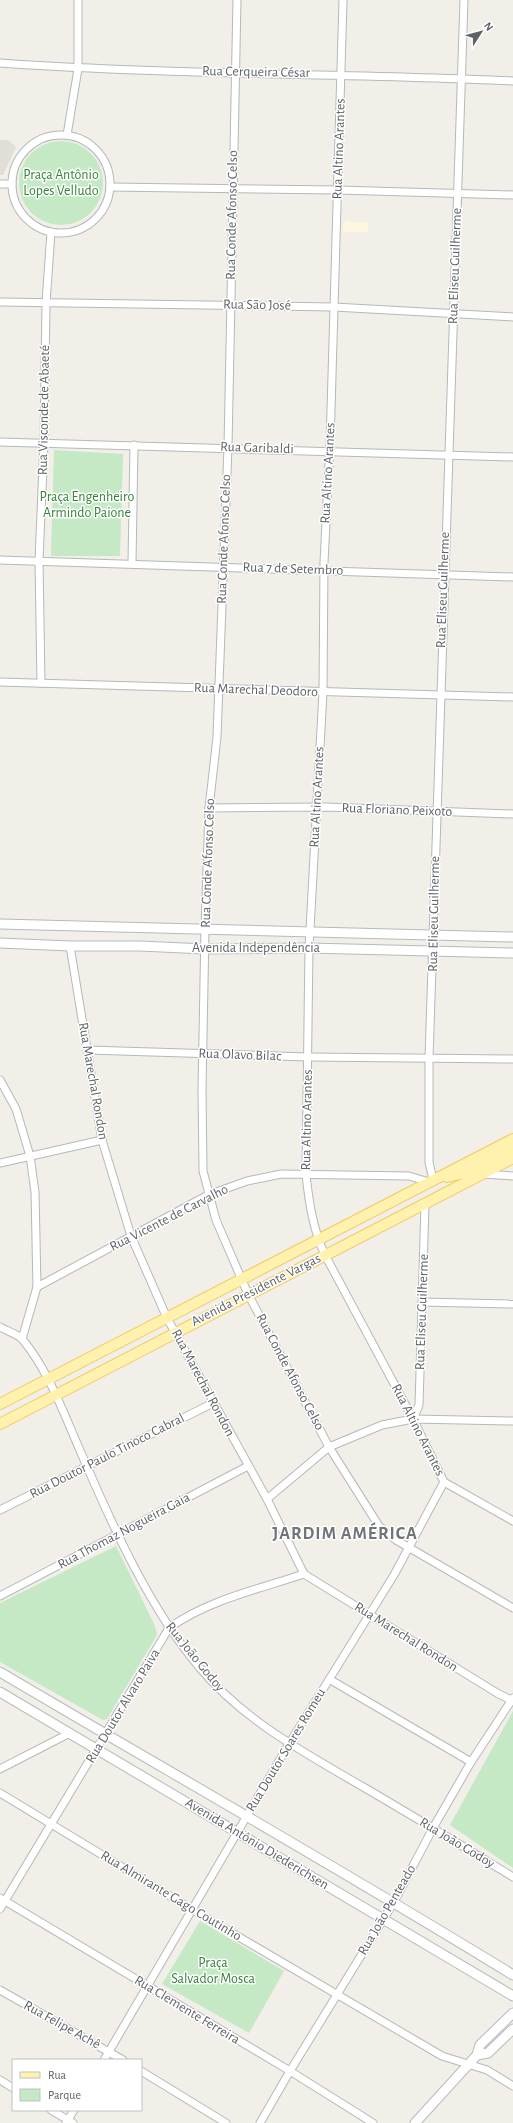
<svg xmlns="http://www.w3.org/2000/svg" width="513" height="2123" font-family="'Alegreya Sans',sans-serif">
<rect width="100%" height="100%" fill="#f1efe8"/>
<polygon fill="#fef7e0" points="346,221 369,223 367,232 343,232 343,225"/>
<polygon fill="#e1ded6" points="0,140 8,140 16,147 3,175 0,175"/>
<g fill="#c5e8c5">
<circle cx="61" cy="183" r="42"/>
<polygon points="54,450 123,454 120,556 51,556"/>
<polygon points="116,1546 155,1626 157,1635 107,1719 103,1720 0,1662 0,1603"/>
<polygon points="513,1711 513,1868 450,1825"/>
<polygon points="200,1921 284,1971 249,2033 162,1984"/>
</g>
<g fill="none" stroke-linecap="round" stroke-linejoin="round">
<g stroke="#b5b8bc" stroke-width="9">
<g id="street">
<polyline points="237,0 228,447 217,737 209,808 205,929 202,1090 203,1171 216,1220 248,1294 329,1447 379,1526 396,1540 513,1608"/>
<path d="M343,0L330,444L324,562L323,692L309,948L306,1175C309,1202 313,1230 325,1255L413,1419L444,1482L513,1521"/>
<path d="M0,63C171,75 342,73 513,81"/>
<polyline points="67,135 78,69 78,0"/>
<circle cx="61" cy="184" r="49"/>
<polyline points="0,184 12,184"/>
<polyline points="110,187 338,190 513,195"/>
<polyline points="0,302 334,307 513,317"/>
<polyline points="0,442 513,457"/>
<polyline points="0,560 513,577"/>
<polyline points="132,563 134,445"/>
<polyline points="0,682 513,697"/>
<polyline points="41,683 39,560 44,443 46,303 51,232"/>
<polyline points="209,808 326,807 513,814"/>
<polyline points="70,946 102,1140 131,1236 167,1318 267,1499 304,1574 497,1693 513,1701"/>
<polyline points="88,1050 308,1057 513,1059"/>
<polyline points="0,1080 16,1109 30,1156 35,1192 37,1287 22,1339"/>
<polyline points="0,1163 102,1140"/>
<polyline points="483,1174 513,1176"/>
<polyline points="433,1180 429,1162 429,1058 464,0"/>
<polyline points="37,1287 208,1195 247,1181 281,1174 409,1176 429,1182"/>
<polyline points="422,1302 513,1304"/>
<path d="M0,1327C7,1331 18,1334 23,1340C50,1373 65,1417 82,1455C112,1525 150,1609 199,1667C244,1721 305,1753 365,1788C415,1817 464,1847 513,1877"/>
<polyline points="413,1419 419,1405 425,1204"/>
<polyline points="267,1499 329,1447 382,1425 413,1419 513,1421"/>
<polyline points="0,1510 213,1403"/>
<polyline points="0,1596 248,1466"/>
<polyline points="329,1679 471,1762"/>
<polyline points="0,1769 70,1733"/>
<polyline points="0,1793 193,1910 442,2056 487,2070 513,2086"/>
<polyline points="0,1898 290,2071 373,2123"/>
<path d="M0,1909L169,1628C208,1600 259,1589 304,1574"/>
<polyline points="0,1990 123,2060"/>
<polyline points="104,2060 289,1744 394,1575 444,1482"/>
<polyline points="141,2071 226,2123"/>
<polyline points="0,2080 13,2088"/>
<polyline points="51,2110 73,2123"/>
<polyline points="66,2123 74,2110"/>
<polyline points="260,2123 290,2071 394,1902 433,1828 471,1762 513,1698"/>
</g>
</g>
<g stroke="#b6babf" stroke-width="11">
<g id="secondary">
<polyline points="0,924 513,937"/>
<polyline points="0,943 70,946 140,946 205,949 309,948 513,953"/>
<path d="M0,1672C171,1773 344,1871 513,1975"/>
<polyline points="0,1692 513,1996"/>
<polyline points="477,2055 488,2053 513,2029"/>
<polyline points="415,2123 477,2055 480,2045 513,2013"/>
</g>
</g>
<g stroke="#f2c960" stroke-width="12">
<g id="primary">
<polyline points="447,1177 464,1173 513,1148"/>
<polyline points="0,1404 513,1139"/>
<polyline points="0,1424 513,1158"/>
</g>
</g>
<use href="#street" stroke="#fff" stroke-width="7"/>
<use href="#secondary" stroke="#fff" stroke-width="9"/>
<use href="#primary" stroke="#fff2af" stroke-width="10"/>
</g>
<g text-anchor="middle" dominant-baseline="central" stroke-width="3" stroke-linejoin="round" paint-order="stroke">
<g font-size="14" fill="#5f6368" stroke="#fff">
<text transform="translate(256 72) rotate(1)">Rua Cerqueira César</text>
<text transform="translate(339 149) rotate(-88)">Rua Altino Arantes</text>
<text transform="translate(232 215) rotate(-89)">Rua Conde Afonso Celso</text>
<text transform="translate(455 266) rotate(-88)">Rua Eliseu Guilherme</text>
<text transform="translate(257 305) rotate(1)">Rua São José</text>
<text transform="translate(44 410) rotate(-89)">Rua Visconde de Abaeté</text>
<text transform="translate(257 448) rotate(2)">Rua Garibaldi</text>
<text transform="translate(328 473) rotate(-87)">Rua Altino Arantes</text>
<text transform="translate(224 539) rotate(-88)">Rua Conde Afonso Celso</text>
<text transform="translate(293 569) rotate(2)">Rua 7 de Setembro</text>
<text transform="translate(443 590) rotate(-88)">Rua Eliseu Guilherme</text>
<text transform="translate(256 690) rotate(2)">Rua Marechal Deodoro</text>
<text transform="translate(317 797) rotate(-87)">Rua Altino Arantes</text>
<text transform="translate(397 810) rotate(2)">Rua Floriano Peixoto</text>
<text transform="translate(208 863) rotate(-88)">Rua Conde Afonso Celso</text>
<text transform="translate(434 914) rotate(-89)">Rua Eliseu Guilherme</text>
<text x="256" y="948">Avenida Independência</text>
<text transform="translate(240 1055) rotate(2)">Rua Olavo Bilac</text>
<text transform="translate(93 1081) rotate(80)">Rua Marechal Rondon</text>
<text transform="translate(307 1120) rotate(-89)">Rua Altino Arantes</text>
<text transform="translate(169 1218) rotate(-27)">Rua Vicente de Carvalho</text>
<text transform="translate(256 1290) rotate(-27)">Avenida Presidente Vargas</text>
<text transform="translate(422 1312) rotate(-88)">Rua Eliseu Guilherme</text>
<text transform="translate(290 1372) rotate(62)">Rua Conde Afonso Celso</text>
<text transform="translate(203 1383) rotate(62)">Rua Marechal Rondon</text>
<text transform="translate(418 1430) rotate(63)">Rua Altino Arantes</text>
<text transform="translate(107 1456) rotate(-27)">Rua Doutor Paulo Tinoco Cabral</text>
<text transform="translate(124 1531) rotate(-28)">Rua Thomaz Nogueira Gaia</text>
<text transform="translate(406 1637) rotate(32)">Rua Marechal Rondon</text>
<text transform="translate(195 1657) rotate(51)">Rua João Godoy</text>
<text transform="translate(123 1706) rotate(-59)">Rua Doutor Alvaro Paiva</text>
<text transform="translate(286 1750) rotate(-59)">Rua Doutor Soares Romeu</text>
<text transform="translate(457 1843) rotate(31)">Rua João Godoy</text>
<text transform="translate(257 1844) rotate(31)">Avenida Antônio Diederichsen</text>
<text transform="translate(171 1896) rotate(31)">Rua Almirante Gago Coutinho</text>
<text transform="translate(387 1910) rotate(-60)">Rua João Penteado</text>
<text transform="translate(187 2010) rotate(31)">Rua Clemente Ferreira</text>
<text transform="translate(62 2025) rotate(29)">Rua Felipe Achê</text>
</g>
<g font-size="14" fill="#348238" stroke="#fff">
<text x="61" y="175">Praça Antônio<tspan x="61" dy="16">Lopes Velludo</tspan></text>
<text x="87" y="497">Praça Engenheiro<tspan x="87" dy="16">Armindo Paione</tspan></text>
<text x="213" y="1963">Praça<tspan x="213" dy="16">Salvador Mosca</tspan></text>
</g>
<g font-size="18" font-weight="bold" letter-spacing="1" fill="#70757a" stroke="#fff">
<text x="345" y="1534">JARDIM AMÉRICA</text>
</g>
</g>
<rect x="12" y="2059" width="130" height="52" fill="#ffffff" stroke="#bfc1c3"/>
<rect x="20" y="2072" width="20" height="6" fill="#fff2af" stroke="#bfc1c3"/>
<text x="48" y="2079" font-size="12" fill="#5f6368">Rua</text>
<rect x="20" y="2089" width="20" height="12" fill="#c5e8c5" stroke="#bfc1c3"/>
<text x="48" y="2099" font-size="12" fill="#5f6368">Parque</text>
<g transform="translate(481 32) rotate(54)" stroke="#ffffff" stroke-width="3" paint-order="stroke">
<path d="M0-3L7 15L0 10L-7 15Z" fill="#5f6368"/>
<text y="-6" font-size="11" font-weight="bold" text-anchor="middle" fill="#5f6368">N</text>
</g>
</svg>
